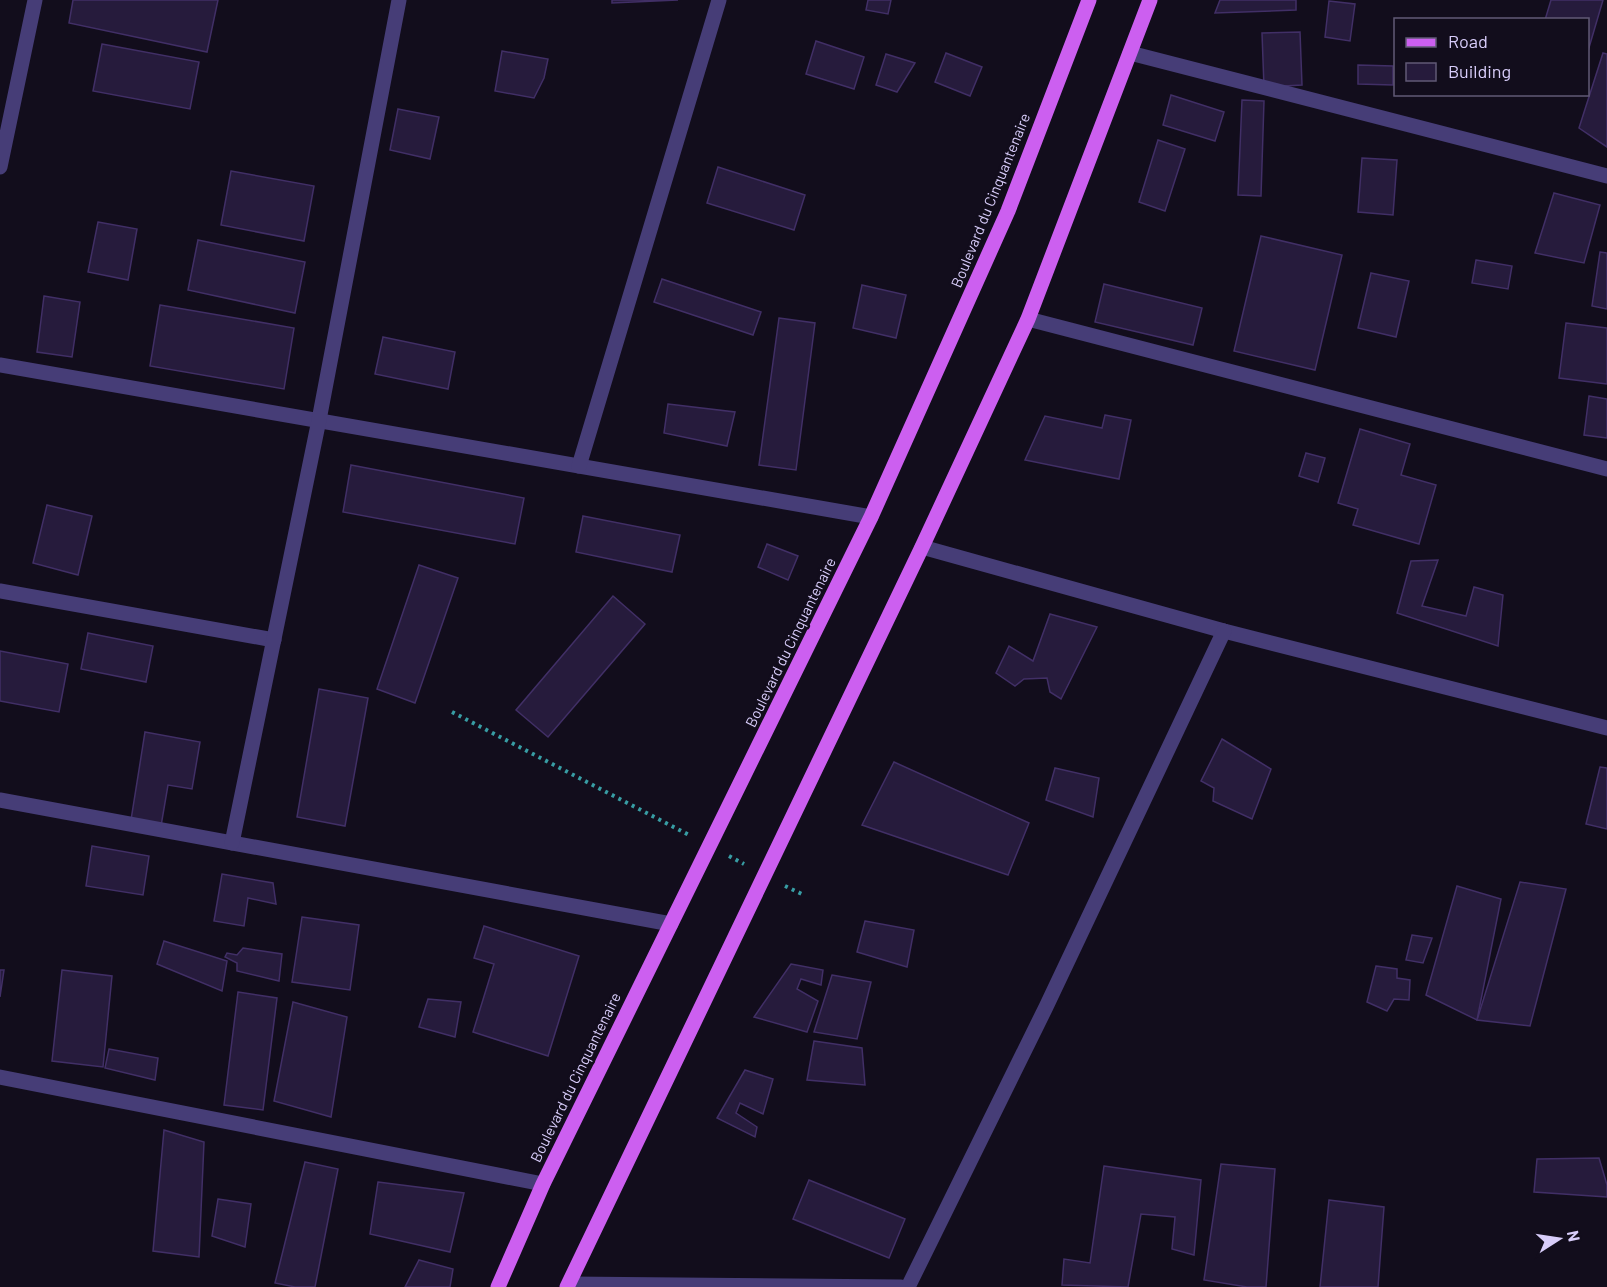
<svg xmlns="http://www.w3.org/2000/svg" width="1607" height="1287" font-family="Barlow,sans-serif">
<rect width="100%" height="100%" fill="#120d1c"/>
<g fill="#261b3c" stroke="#412f66" stroke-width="1.5">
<polygon points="73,0 218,0 207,52 69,23"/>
<polygon points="612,0 678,0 612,3"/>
<polygon points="868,0 891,0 888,14 866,10"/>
<polygon points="1220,0 1296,0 1296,10 1215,13"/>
<polygon points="1551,0 1603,0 1588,51 1588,20 1545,20"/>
<polygon points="1329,1 1355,4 1350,41 1325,37"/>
<polygon points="1300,32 1302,85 1264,87 1262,33"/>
<polygon points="816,41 864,57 854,89 806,74"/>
<polygon points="102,44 199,62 190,109 93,91"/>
<polygon points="502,51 548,59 544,78 534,98 495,91"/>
<polygon points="946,53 982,67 970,96 935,82"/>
<polygon points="1603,53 1607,54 1607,147 1579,128"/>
<polygon points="886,54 915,63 897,92 876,85"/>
<polygon points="1358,65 1393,66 1393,85 1358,84"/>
<polygon points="1171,95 1224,112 1215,141 1163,125"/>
<polygon points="1242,100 1264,101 1261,196 1238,195"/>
<polygon points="398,109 439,117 430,159 390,150"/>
<polygon points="1158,140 1185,149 1165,211 1139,202"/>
<polygon points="1362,158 1397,160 1393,215 1358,212"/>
<polygon points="718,167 805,195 794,230 707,203"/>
<polygon points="231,171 314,186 304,241 221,225"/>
<polygon points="1554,193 1600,205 1584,263 1535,253"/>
<polygon points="98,222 137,229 128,280 88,272"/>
<polygon points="1261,236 1342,255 1315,370 1234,351"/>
<polygon points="198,240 305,262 295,313 188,290"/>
<polygon points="1600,252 1607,253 1607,309 1592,306"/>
<polygon points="1476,260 1512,266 1508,289 1472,283"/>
<polygon points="1371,273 1409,281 1396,337 1358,328"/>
<polygon points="662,279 761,312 753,335 654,302"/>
<polygon points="1104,284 1202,308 1193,345 1095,322"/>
<polygon points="862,285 906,295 896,338 853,328"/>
<polygon points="44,296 80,302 72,357 37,352"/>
<polygon points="160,305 294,328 284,389 150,366"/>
<polygon points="779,318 815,323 796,470 759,465"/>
<polygon points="1566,323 1607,328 1607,384 1559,378"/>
<polygon points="383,337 455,352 448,389 375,374"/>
<polygon points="1589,396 1607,399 1607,438 1584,435"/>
<polygon points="668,404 735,412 727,446 664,433"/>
<polygon points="1105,415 1131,420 1119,479 1025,460 1045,416 1102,428"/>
<polygon points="1360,429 1410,444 1401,475 1436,485 1419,544 1353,525 1358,509 1338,503"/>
<polygon points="1306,453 1325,458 1318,482 1299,476"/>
<polygon points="351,465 524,498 515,544 343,512"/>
<polygon points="47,505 92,516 78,575 33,563"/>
<polygon points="583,516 680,535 672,572 576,552"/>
<polygon points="767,544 798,556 788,580 758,567"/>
<polygon points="1438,560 1422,606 1466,616 1474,587 1503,595 1498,646 1397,613 1411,561"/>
<polygon points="419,565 458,578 415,703 377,689"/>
<polygon points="613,596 645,624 548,737 516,710"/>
<polygon points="1050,614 1097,627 1061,699 1050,692 1047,678 1024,679 1015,686 996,673 1009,646 1033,661"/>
<polygon points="88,633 153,646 146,682 81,669"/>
<polygon points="0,651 68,664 59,712 0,701"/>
<polygon points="319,689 368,698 345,826 297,817"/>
<polygon points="145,732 200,742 192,789 168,785 161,826 131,820"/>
<polygon points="1222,739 1271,769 1252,819 1213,801 1214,788 1201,781"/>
<polygon points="894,762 1029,823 1008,875 862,825"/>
<polygon points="1600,767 1607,768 1607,829 1586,824"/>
<polygon points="1055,768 1099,778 1093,817 1046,800"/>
<polygon points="92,846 149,856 143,895 86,886"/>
<polygon points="222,874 273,883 276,904 248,898 244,926 214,921"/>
<polygon points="1520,882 1566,889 1530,1026 1477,1020"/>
<polygon points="1457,886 1501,899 1477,1020 1426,995"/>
<polygon points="302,917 359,925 350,990 292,982"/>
<polygon points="865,921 914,930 907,967 857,952"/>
<polygon points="484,926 579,956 548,1056 473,1032 494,964 474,958"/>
<polygon points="1412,935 1432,938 1423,963 1406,960"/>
<polygon points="164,941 227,961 222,991 157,964"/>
<polygon points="243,948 282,954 279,981 237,971 237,963 225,957 227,953 237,955"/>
<polygon points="791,964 823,970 821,985 801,979 797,989 818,1001 807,1032 754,1017"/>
<polygon points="1376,966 1397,969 1397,978 1410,980 1409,1000 1394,999 1387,1011 1367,1002"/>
<polygon points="0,970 4,970 0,997"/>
<polygon points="62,970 112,976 103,1067 52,1061"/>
<polygon points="832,975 871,982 857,1039 814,1032"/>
<polygon points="238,992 277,998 263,1110 224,1105"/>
<polygon points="428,999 461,1002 455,1037 419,1027"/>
<polygon points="293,1002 347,1017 331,1117 274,1101"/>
<polygon points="814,1041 862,1048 865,1085 807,1080"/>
<polygon points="109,1049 158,1058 155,1080 105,1068"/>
<polygon points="745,1070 773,1079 763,1114 740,1103 736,1113 757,1127 755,1137 717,1118"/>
<polygon points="164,1130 204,1142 199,1257 153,1251"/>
<polygon points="1599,1158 1607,1185 1607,1197 1534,1192 1537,1159"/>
<polygon points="305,1162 338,1169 315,1287 295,1287 275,1283"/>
<polygon points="1221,1164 1275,1169 1266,1287 1247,1287 1204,1280"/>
<polygon points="1104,1166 1201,1180 1194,1255 1172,1249 1175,1217 1141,1214 1128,1287 1062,1285 1064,1259 1090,1263"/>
<polygon points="809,1180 905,1219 889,1258 793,1219"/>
<polygon points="378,1182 464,1193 450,1252 370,1234"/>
<polygon points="218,1199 251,1204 245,1247 212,1236"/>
<polygon points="1329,1200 1384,1207 1378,1287 1320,1287"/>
<polygon points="419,1260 453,1269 450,1287 405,1287"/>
</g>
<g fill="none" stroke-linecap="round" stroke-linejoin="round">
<g stroke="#389da4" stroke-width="4" stroke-dasharray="3 4.5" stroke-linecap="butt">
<polyline points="452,712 691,836"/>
<polyline points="729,856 744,864"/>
<polyline points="785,886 804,895"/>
</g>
<g stroke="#463d77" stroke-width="15">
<polyline points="1130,53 1607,176"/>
<polyline points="0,167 35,0"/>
<polyline points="1028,319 1607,469"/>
<polyline points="0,365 871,517"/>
<polyline points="579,466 719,0"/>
<polyline points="922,547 1224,631 1607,728"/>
<polyline points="0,591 274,640"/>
<polyline points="0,800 671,924"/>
<polyline points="232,843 319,420 399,0"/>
<polyline points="0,1077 543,1184"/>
<polyline points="569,1284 901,1287"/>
<polyline points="908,1287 1046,1007 1224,631"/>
</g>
<g stroke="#cc5ff0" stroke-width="15">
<polyline points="498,1287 543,1184 871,517 1008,211 1089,0"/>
<polyline points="567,1287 922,547 1028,319 1150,0"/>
</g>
</g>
<g text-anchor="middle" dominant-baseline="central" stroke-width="5" stroke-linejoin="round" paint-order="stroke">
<g font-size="15" fill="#d8cdfa" stroke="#120d1c">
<text transform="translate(990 200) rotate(-68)">Boulevard du Cinquantenaire</text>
<text transform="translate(790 642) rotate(-64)">Boulevard du Cinquantenaire</text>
<text transform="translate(575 1077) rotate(-64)">Boulevard du Cinquantenaire</text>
</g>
</g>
<rect x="1394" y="18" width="195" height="78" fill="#120d1c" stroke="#615a75" stroke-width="1.5"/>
<rect x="1406" y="38" width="30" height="9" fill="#cc5ff0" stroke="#615a75" stroke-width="1.5"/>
<text x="1448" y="48" font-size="18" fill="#d8cdfa">Road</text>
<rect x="1406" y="63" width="30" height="18" fill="#261b3c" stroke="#615a75" stroke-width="1.5"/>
<text x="1448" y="78" font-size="18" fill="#d8cdfa">Building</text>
<g transform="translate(1559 1239) rotate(78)" stroke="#120d1c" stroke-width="4.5" paint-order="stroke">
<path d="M0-4.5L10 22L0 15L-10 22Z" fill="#d8cdfa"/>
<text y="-9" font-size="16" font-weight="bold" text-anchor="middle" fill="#d8cdfa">N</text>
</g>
</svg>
